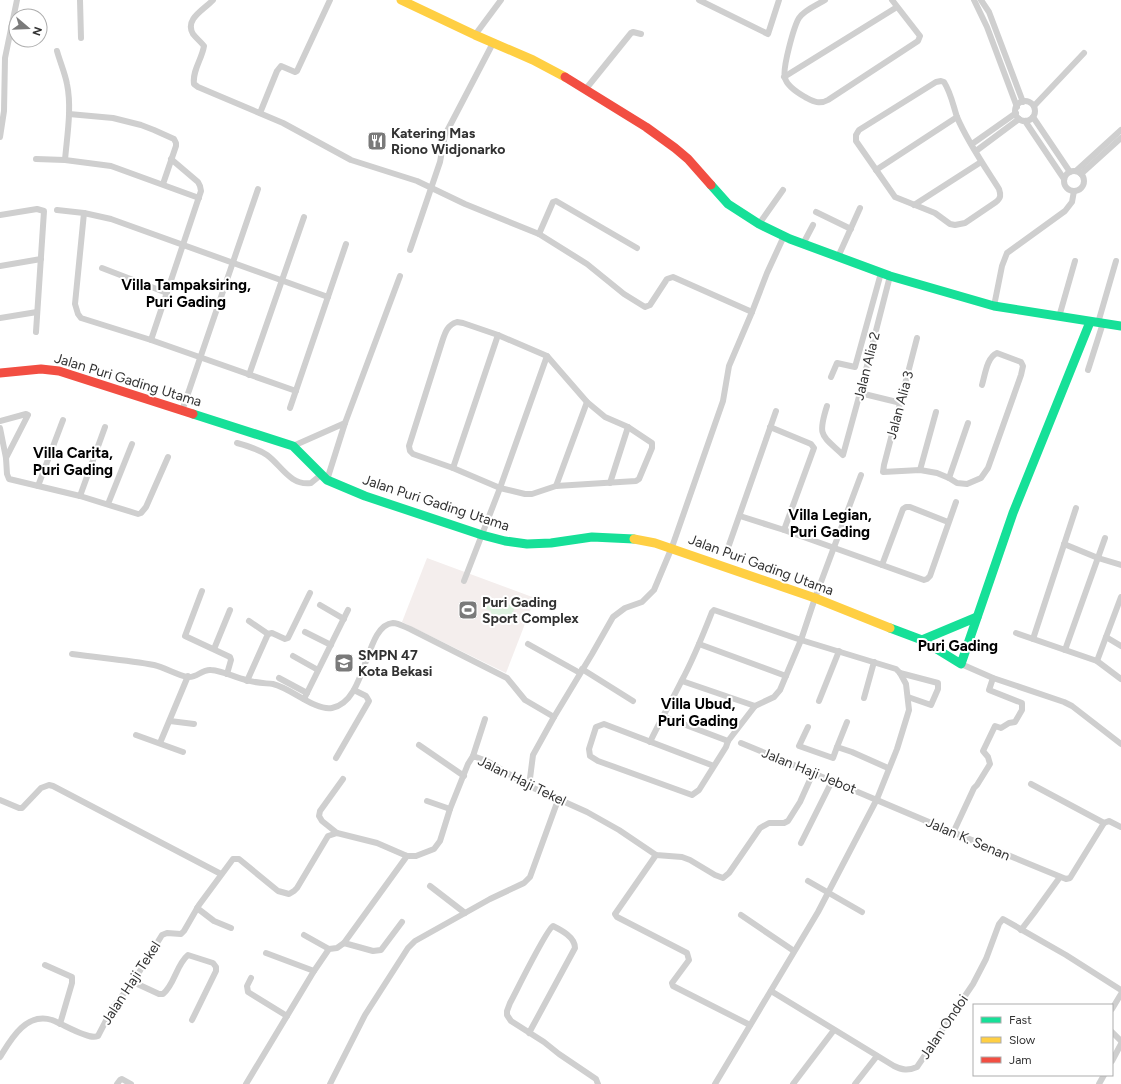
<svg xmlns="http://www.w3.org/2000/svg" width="1121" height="1084" font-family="Figtree,sans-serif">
<rect width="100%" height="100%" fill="#fff"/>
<polygon fill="#f4eeed" points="427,558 535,598 506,673 402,622"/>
<path fill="#ddf2df" d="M489,598L515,607L510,620L503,617C498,621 493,623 489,616L491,611L486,609Z"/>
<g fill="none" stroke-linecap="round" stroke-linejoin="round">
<g stroke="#cfcfcf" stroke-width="6">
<polyline points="80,0 81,38"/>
<path d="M213,0C205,9 184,19 193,34C196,38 201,42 204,46C202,59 192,71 194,84L198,87L283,123L351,160L417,181L465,204L539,234L587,264L624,294L645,307L650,305L667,279L673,277L752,312"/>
<polyline points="699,0 768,34 779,0"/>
<path d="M825,0C817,5 804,10 799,18C794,26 782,69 785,78C787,86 798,93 805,97C813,101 819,105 828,100L918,41L920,36L892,0"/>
<polyline points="974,0 987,27 1017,107"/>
<polyline points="981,0 989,12 1023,102"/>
<polyline points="475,35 501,0"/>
<path d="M57,51C60,62 65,73 67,84C72,108 67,136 65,160"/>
<polyline points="784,77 897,7"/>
<path d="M941,81L944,82C951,93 953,105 957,117C967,141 985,167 999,189C1001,195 1001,198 996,202L965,223L955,225L950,224L935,213L895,197L856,141V135L859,130L936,82Z"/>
<polyline points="585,90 631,33 633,32 641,34"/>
<circle cx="1025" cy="111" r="10"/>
<polyline points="1034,106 1084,53"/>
<polyline points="260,113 277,71 281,66 295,72 297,71 330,0"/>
<polyline points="69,114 113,118 141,125 154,130 174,139 176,143 176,146 163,184"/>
<polyline points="1033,117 1070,172"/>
<polyline points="1025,121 1064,179"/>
<polyline points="0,137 4,111 5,58 17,0"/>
<polyline points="972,144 1016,113"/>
<polyline points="976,151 1019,119"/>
<polyline points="36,159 65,160 111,166 199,198"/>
<polyline points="876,170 957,117"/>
<polyline points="1076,171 1121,130"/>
<circle cx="1074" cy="181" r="10"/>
<polyline points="1081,174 1121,138"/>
<polyline points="914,205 981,162"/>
<polyline points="57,210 84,213"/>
<polyline points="816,212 851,229"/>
<polyline points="0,215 37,209 44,211 36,332"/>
<polyline points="759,224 783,190"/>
<polyline points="539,234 553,202 556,201 637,248"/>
<polyline points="803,244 813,225"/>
<polyline points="410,250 440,162 445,135 493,43"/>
<polyline points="838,257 860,208"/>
<polyline points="0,266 41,259"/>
<polyline points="102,268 167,293"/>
<polyline points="994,306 1002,266 1007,253 1065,211 1072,202 1074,191"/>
<polyline points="1059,317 1075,261"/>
<polyline points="0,318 37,312"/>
<path d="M457,322L463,323L498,335L547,356L587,402L605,417L628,427L652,443V448L639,479L636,481L556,486L532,494H525L500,488L453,468L413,454L410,451L409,446L442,342C445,333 447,325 457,322Z"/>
<polyline points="1098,323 1116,261"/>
<path d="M917,338L884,465L883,472L920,470L937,473L949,478L957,483L967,484L981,478L988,468L1021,375L1023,366L1021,362L997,353C987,357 985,375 982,385"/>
<polyline points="151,340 201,191 200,186 198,182 171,159"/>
<polyline points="1088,370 1103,323"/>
<polyline points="249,375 304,217"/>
<polyline points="831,377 837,363 855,367 881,273"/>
<polyline points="296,391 151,340 81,318 78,314 75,304 84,213 111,219 328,297"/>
<polyline points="860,393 901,403"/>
<path d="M827,406C817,437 822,435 843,455L860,393L890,276"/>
<polyline points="290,408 346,244"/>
<polyline points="182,411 258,189"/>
<polyline points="0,421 26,414 28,415 6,458"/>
<polyline points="770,427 811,444 814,448 784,530"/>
<polyline points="0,428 6,458 7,474 9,479 80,496 138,514 141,513 146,507 168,457"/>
<path d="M237,443C248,446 258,449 267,455C281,465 290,486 311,483L322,474"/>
<polyline points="293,446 345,423"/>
<polyline points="453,468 498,335"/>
<polyline points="920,470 936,412"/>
<polyline points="949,478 968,423"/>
<polyline points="327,480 345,423 400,276"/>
<polyline points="610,483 628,427"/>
<polyline points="38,486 63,420"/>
<polyline points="556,486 587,402"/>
<polyline points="80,496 105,427"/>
<polyline points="108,504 132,444"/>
<polyline points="740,516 784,530 924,580 927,579 930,576 956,502"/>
<polyline points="1064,544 1098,558 1121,565"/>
<polyline points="729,545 776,411"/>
<polyline points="882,565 903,509 906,507 910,507 948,522"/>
<polyline points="464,581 500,488 547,356"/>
<polyline points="202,591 185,636 230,657 231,660 227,674"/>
<polyline points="320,605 344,619"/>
<polyline points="305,632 331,645"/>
<polyline points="1016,633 1097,661 1121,679"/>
<polyline points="268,634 272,633 285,639 288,638 310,593"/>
<polyline points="1106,637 1121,646"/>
<polyline points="1033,639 1076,508"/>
<polyline points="528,644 580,673"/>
<polyline points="699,644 786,676"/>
<polyline points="214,649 230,610"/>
<polyline points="1065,650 1105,538"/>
<path d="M72,654C100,658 127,660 154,665C166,668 177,675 188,677C197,678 202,669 211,670C223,671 234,677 246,680C255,683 264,683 273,684C291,688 315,711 332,708C368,701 364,625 393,623C398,623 405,627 410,629L507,678L525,700L554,717"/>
<polyline points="293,656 318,670"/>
<polyline points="1097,661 1121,597"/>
<polyline points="961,664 993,678 1064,702 1072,706 1121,744"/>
<polyline points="582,669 633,701"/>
<polyline points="900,673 938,683 938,689 931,705 908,697"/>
<polyline points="279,678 307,693"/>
<polyline points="247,681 268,634 249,621"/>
<polyline points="682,681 755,706"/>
<polyline points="864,698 874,662"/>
<polyline points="304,699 348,610"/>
<polyline points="819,701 839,651"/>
<polyline points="662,716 728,741 755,706 774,697 780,690 801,640 815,598 861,475"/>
<polyline points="170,721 194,724"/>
<polyline points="808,727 799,746 833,758 837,747 852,752 888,768"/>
<polyline points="136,735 183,752"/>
<path d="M650,742C660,721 671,702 681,682C693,660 703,635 712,612L714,610L801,640L896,669L900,673L906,684L909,710L897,749L877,799L818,912L715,1084"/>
<polyline points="160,743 188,676"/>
<path d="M741,743C850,788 957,835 1066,879L1070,878L1104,823L1109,821L1121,827"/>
<polyline points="419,745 464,776"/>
<polyline points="837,747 847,722"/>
<polyline points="473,756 485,719"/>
<polyline points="336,758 369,701 366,696 354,690"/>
<polyline points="714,766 604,724 596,727 589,749 590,756 598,761 692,795 699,790 726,747 728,741"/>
<polyline points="1031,784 1104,823"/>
<polyline points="529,786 533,755 554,717 592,654 613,617 625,608 642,602 654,590 672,547 723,401 729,366 752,312 767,273 784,236"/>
<polyline points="0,800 19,808 22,808 41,788 49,785 53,786 221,874"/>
<polyline points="427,801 450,809"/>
<polyline points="337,833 322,821 319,816 320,811 343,779"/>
<polyline points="953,833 974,788 977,785 990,764 988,757 983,751 995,726 1001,728 1009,723 1015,722 1022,710 1022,703 989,690 993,678"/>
<polyline points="801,843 832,781"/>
<polyline points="656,855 615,914 617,917 687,953 689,960 672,983 673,986 750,1025"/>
<polyline points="808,881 862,912"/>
<polyline points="430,886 465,913"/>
<polyline points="197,908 214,921 231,928"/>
<polyline points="741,915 794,951"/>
<polyline points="1021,930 1034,913 1060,877"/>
<polyline points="304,935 329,949"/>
<polyline points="344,943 373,951 381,950 402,922"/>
<polyline points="266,953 314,971"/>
<polyline points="45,965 72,977 72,983 60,1024"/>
<polyline points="251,978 247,986 248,992 287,1016"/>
<path d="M133,982L159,994H163C175,984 176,965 188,955L213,963L216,967V971L192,1020"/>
<path d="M771,991L894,1066C902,1070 908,1071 917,1067L973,984L986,959L999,924L1003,919L1066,955L1121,990"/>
<polyline points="1112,1009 1121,994"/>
<polyline points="1112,1032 1121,1041"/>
<path d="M529,1033L575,948C575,937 561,930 553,926C546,930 516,992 510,1003L507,1011V1015L511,1021L544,1042L559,1054L596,1079L598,1084"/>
<path d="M0,1057C11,1039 26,1012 52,1020C62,1024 72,1030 83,1034C88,1036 93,1038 98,1036L113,1007L133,982L162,935L167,933L181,934L184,931L199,905L233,859H239L278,891L289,894L294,891L297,888L328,836L337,833L377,843L407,856H416L434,849L440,841L450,809L468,764L473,756L487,761L529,786L587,812L619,830L656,855L682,857L690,860L715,875L723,878L729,873L760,828L769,823H784L788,821L800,802L813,773"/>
<polyline points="1112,1061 1121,1044"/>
<polyline points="117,1084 120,1080 122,1079 131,1084"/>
<polyline points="246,1084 314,971 329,949 337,948 344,943 407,856"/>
<polyline points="330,1084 365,1015 408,948 415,941 490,899 524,883 530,877 558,800"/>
<polyline points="793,1084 834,1030"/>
<polyline points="855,1084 877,1056"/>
<polyline points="1099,1084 1104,1075"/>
</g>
<g stroke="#16e098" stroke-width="9">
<polyline points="711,185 728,204 759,224 790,239 890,276 994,306 1121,326"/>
<polyline points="193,414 293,446 327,480 365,496 482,535 505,541 527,544 551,543 592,537 634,539"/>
<polyline points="890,628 922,640 961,664 1013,513 1090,322"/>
<polyline points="922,640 977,617"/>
</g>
<g stroke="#ffcf43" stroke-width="9">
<polyline points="401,0 475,35 533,60 565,77"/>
<polyline points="634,539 655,543 815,598 890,628"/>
</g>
<g stroke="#f24e42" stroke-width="9">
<polyline points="565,77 646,127 675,148 688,159 711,185"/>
<polyline points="0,373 41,369 59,371 193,414"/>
</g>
</g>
<defs>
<g id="restaurant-square" transform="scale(1)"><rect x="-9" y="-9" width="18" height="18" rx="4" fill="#7a7a7a" stroke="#fff"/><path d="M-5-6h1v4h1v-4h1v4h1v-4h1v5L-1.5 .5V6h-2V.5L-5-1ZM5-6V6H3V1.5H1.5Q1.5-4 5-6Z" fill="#fff"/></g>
<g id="stadium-square" transform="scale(1)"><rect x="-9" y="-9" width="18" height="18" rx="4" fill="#7a7a7a" stroke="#fff"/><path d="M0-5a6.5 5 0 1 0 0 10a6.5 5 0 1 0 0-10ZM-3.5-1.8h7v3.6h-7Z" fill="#fff"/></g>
<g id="school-square" transform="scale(1)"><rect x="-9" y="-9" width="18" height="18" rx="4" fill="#7a7a7a" stroke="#fff"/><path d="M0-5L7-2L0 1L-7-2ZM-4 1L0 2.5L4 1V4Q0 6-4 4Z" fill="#fff"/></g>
</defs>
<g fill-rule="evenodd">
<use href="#restaurant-square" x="377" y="141"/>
<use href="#stadium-square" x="468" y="610"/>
<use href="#school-square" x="344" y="663"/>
</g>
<g text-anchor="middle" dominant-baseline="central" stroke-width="4" stroke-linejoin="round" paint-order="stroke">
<g font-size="14" font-weight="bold" fill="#323232" stroke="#fff" text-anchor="start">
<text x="391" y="133">Katering Mas<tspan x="391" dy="16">Riono Widjonarko</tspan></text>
<text x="482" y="602">Puri Gading<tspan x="482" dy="16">Sport Complex</tspan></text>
<text x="358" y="655">SMPN 47<tspan x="358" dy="16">Kota Bekasi</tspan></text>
</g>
<g font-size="14" fill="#323232" stroke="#fff">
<text transform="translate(867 366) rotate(-76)">Jalan Alia 2</text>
<text transform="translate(128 380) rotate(17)">Jalan Puri Gading Utama</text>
<text transform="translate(900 405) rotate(-75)">Jalan Alia 3</text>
<text transform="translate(436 503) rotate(18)">Jalan Puri Gading Utama</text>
<text transform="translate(761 565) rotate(20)">Jalan Puri Gading Utama</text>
<text transform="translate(809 771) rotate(22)">Jalan Haji Jebot</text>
<text transform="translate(522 781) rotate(26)">Jalan Haji Tekel</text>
<text transform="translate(968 839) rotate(23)">Jalan K. Senan</text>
<text transform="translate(131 983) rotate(-57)">Jalan Haji Tekel</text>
<text transform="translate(944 1027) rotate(-56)">Jalan Ondoi</text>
</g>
<g font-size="15" font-weight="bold" fill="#000" stroke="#fff">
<text x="186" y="285">Villa Tampaksiring,<tspan x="186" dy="17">Puri Gading</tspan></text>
<text x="73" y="453">Villa Carita,<tspan x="73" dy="17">Puri Gading</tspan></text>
<text x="830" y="515">Villa Legian,<tspan x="830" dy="17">Puri Gading</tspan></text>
<text x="958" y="646">Puri Gading</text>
<text x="698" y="704">Villa Ubud,<tspan x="698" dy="17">Puri Gading</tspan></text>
</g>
</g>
<rect x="973" y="1004" width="140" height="72" fill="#ffffff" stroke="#adadad"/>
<rect x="981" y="1017" width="20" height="6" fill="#16e098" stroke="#adadad"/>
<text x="1009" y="1024" font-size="12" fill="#323232">Fast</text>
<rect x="981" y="1037" width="20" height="6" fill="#ffcf43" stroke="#adadad"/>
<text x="1009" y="1044" font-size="12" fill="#323232">Slow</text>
<rect x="981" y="1057" width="20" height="6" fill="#f24e42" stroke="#adadad"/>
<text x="1009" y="1064" font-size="12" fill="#323232">Jam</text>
<g transform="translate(28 28) rotate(109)"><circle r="19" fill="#ffffff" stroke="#adadad"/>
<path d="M0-3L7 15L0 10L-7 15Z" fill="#7a7a7a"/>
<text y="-6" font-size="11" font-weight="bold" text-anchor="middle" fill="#323232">N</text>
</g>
</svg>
